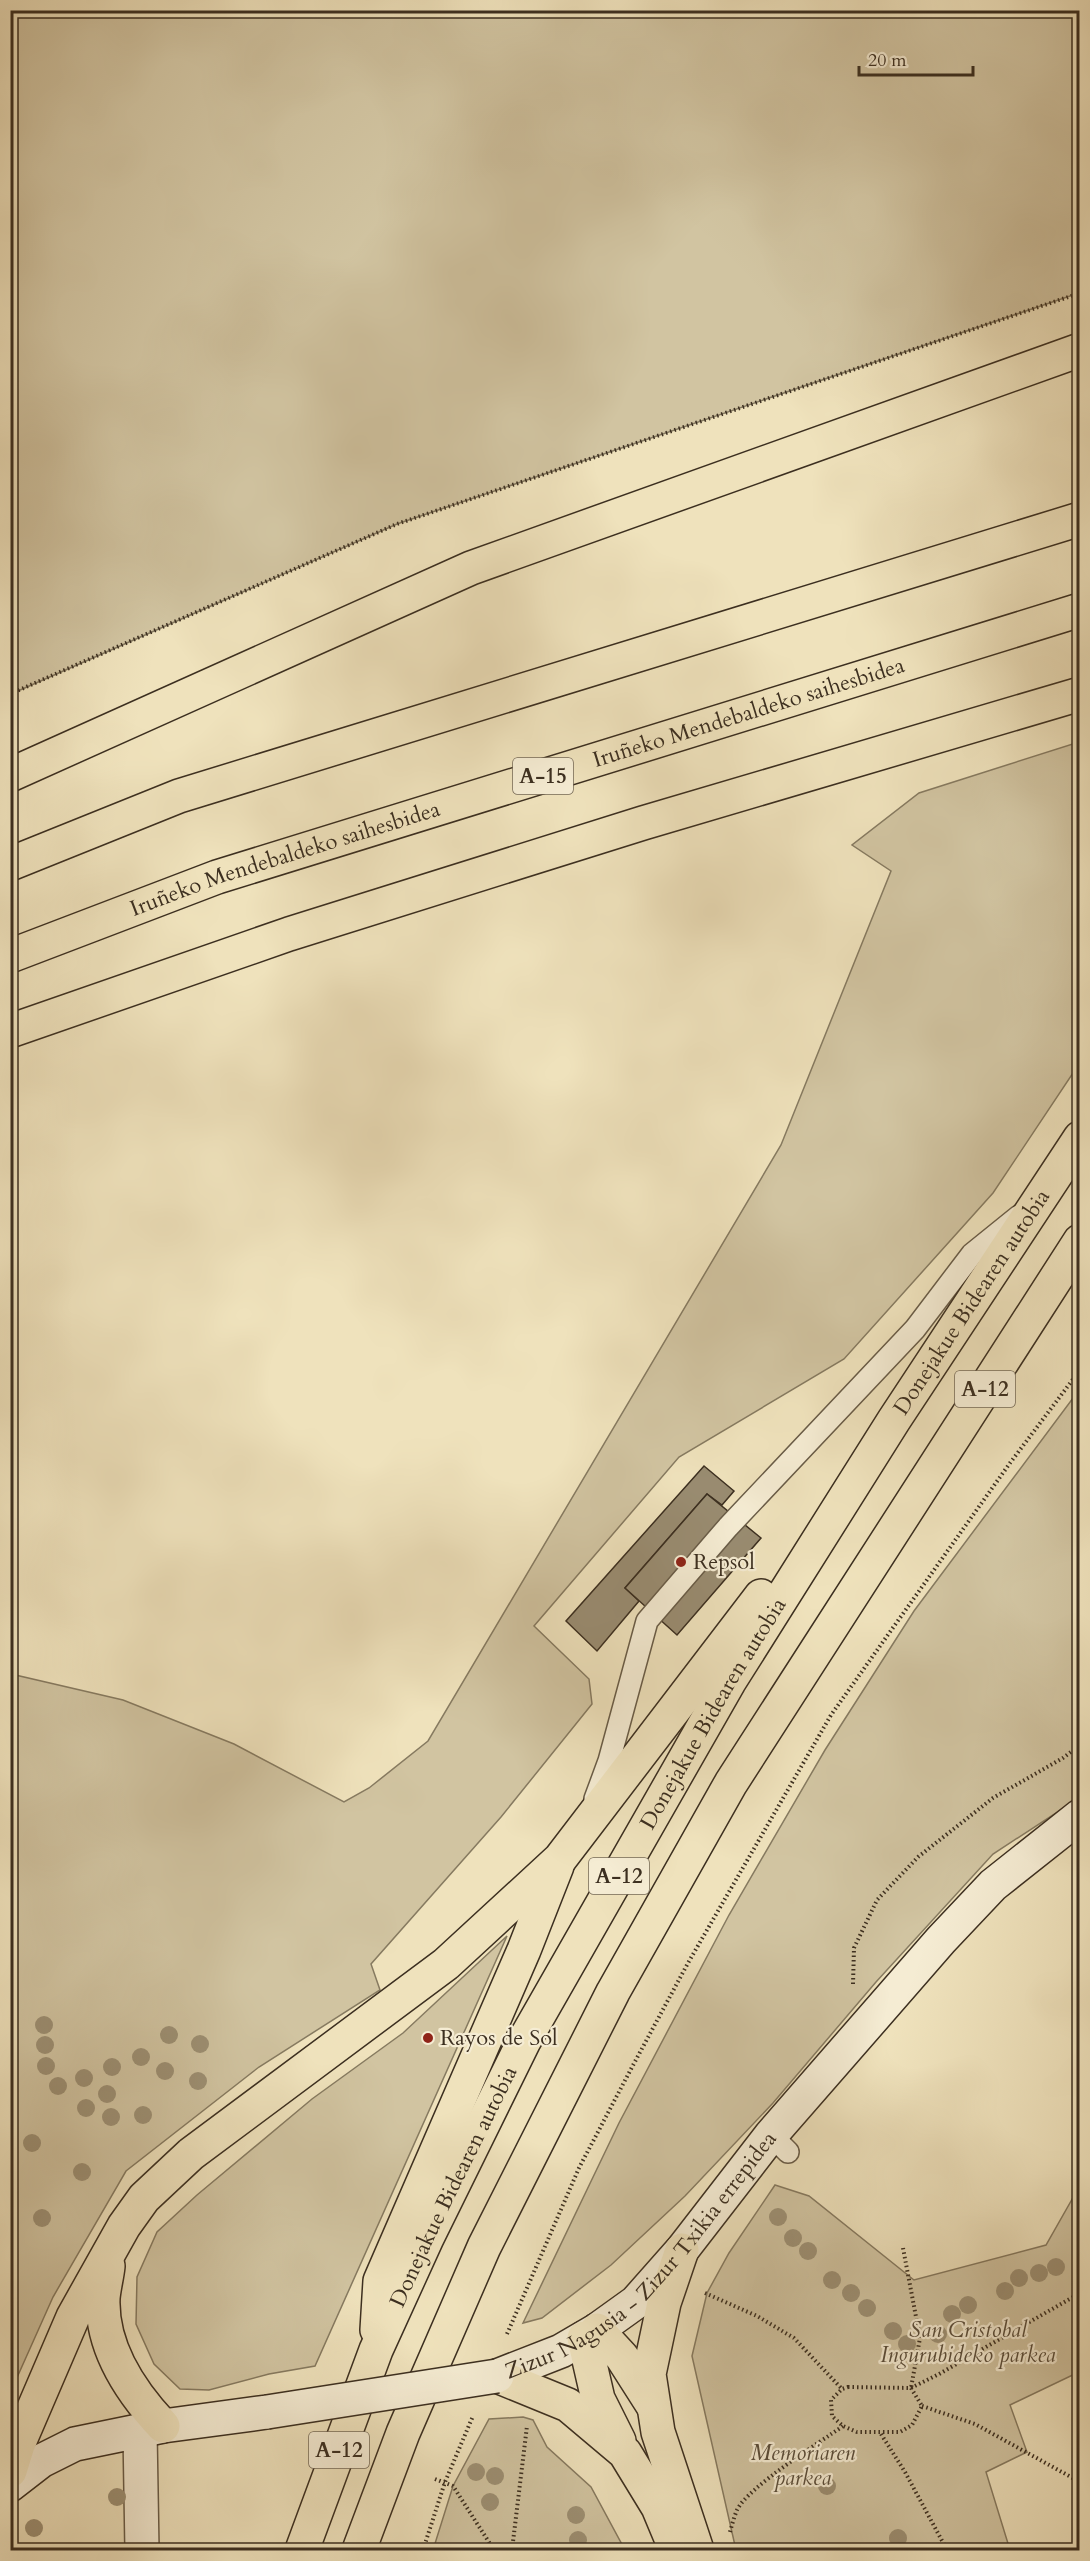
<svg xmlns="http://www.w3.org/2000/svg" width="1090" height="2561" font-family="Cardo,serif">
<rect width="100%" height="100%" fill="#efe2bc"/>
<filter id="stains"><feTurbulence type="fractalNoise" baseFrequency=".00333" numOctaves="4"/><feColorMatrix values="0 0 0 0 .2 0 0 0 0 .09 0 0 0 0 .02 0 0 0 .5 -.17"/></filter>
<radialGradient id="worn" r=".72"><stop offset=".6" stop-color="#630" stop-opacity="0"/><stop offset="1" stop-color="#630" stop-opacity=".3"/></radialGradient>
<g fill="#d1c4a1" stroke="#867a60" stroke-width="1.5">
<polygon points="10,11 1079,11 1079,293 397,524 11,694"/>
<polygon points="1079,742 1079,1064 993,1193 844,1359 679,1457 534,1626 589,1679 592,1704 501,1817 371,1964 380,1990 259,2067 126,2171 53,2297 11,2391 11,1674 123,1700 234,1744 344,1802 369,1788 428,1741 781,1145 891,871 852,845 919,793"/>
<polygon points="1079,1390 1079,1798 993,1854 876,1982 773,2103 685,2196 611,2265 542,2318 523,2323 619,2123 729,1915 825,1750 914,1611"/>
<polygon points="507,1936 315,2366 269,2374 209,2390 180,2389 154,2364 136,2324 137,2277 157,2232 197,2195 312,2099 403,2033"/>
<polygon points="775,2185 809,2196 914,2280 1046,2245 1079,2187 1079,2372 1010,2405 1027,2452 986,2472 1010,2550 736,2550 692,2356 707,2293 729,2253"/>
<polygon points="523,2417 533,2420 547,2447 591,2487 625,2550 433,2550 453,2486 489,2419"/>
</g>
<g fill="#998c71" stroke="#3c2f20" stroke-width="1.5">
<polygon points="704,1466 734,1491 722,1505 707,1494 625,1588 639,1601 597,1651 566,1621"/>
<polygon points="707,1494 761,1538 677,1635 625,1588"/>
<polygon points="1080,2543 1080,2550 1053,2550 1052,2547"/>
</g>
<g fill="none" stroke-linecap="round" stroke-linejoin="round">
<g stroke="#695c47" stroke-width="24">
<g id="lane">
<polyline points="595,1799 609,1761 647,1621 728,1527 915,1329 972,1254 1019,1216"/>
<polyline points="771,2135 788,2152"/>
</g>
</g>
<g stroke="#695c47" stroke-width="36">
<polyline id="street" points="140,2432 142,2550"/>
</g>
<g stroke="#3c2f20" stroke-width="36">
<g id="secondary">
<path id="s1" d="M497,2376L561,2351L597,2330L636,2302L682,2250L771,2135L941,1940L993,1885L1080,1816"/>
<polyline points="10,2485 41,2461 75,2444 163,2426 267,2412"/>
</g>
</g>
<g stroke="#3c2f20" stroke-width="36">
<g id="highway">
<polyline points="10,775 471,568 1080,350"/>
<polyline points="10,864 179,796 1080,519"/>
<path id="s2" d="M10,956L217,877L1080,610"/>
<polyline points="10,1031 289,934 643,823 1080,694"/>
<polyline points="682,2250 664,2303 649,2374 658,2432 697,2550"/>
<path d="M108,2266C107,2276 104,2287 103,2298C101,2348 131,2392 163,2426"/>
<polyline points="377,2330 380,2281 524,1950 557,1866"/>
<polyline points="597,2330 622,2357 652,2404"/>
<polyline points="584,2338 598,2399 619,2441"/>
<polyline points="497,2376 568,2405 625,2453 658,2507 676,2550"/>
<polyline points="10,2471 18,2445 73,2317 124,2226 144,2198 191,2154 446,1964 560,1859 761,1596"/>
<path id="s3" d="M302,2550L376,2350L427,2238L524,2041L729,1682L894,1420L1080,1138"/>
<polyline points="359,2550 403,2433 484,2247 613,1992 731,1783 1080,1241"/>
</g>
</g>
<g stroke="#3c2f20" stroke-width="4" stroke-dasharray="1.5 3" stroke-linecap="butt">
<polyline points="10,694 397,524 1080,293"/>
<polyline points="10,1146 15,1139"/>
<polyline points="853,1984 854,1948 877,1900 918,1857 993,1798 1063,1758 1080,1745"/>
<polyline points="903,2248 920,2338 911,2388"/>
<polyline points="705,2293 757,2316 794,2338 842,2389"/>
<polyline points="507,2334 579,2168 631,2069 688,1963 831,1715 1010,1463 1080,1370"/>
<polygon points="848,2387 911,2388 922,2406 912,2425 900,2432 857,2432 843,2426 832,2416 831,2400 842,2389"/>
<polyline points="911,2388 939,2374 1080,2293"/>
<polyline points="922,2406 975,2424 1080,2482"/>
<polyline points="881,2434 905,2472 947,2550"/>
<polyline points="435,2479 453,2486 494,2550"/>
<path d="M730,2532C732,2525 734,2517 737,2510C748,2487 819,2443 843,2426"/>
<polyline points="423,2550 445,2482 473,2416"/>
<polyline points="512,2550 527,2426"/>
</g>
<use href="#lane" stroke="#f5ecd3" stroke-width="21"/>
<use href="#street" stroke="#f5ecd3" stroke-width="33"/>
<use href="#secondary" stroke="#f5ecd3" stroke-width="33"/>
<use href="#highway" stroke="#efe2bc" stroke-width="33"/>
<g stroke="#3c2f20" stroke-width="36" stroke-linecap="butt">
<polyline id="secondary-bridge" points="267,2412 497,2376"/>
</g>
<use href="#secondary-bridge" stroke="#f5ecd3" stroke-width="33"/>
</g>
<g fill="#9d9074">
<circle cx="44" cy="2025" r="9"/>
<circle cx="169" cy="2035" r="9"/>
<circle cx="200" cy="2044" r="9"/>
<circle cx="45" cy="2045" r="9"/>
<circle cx="141" cy="2057" r="9"/>
<circle cx="46" cy="2066" r="9"/>
<circle cx="112" cy="2067" r="9"/>
<circle cx="165" cy="2071" r="9"/>
<circle cx="84" cy="2078" r="9"/>
<circle cx="198" cy="2081" r="9"/>
<circle cx="58" cy="2086" r="9"/>
<circle cx="107" cy="2094" r="9"/>
<circle cx="86" cy="2108" r="9"/>
<circle cx="143" cy="2115" r="9"/>
<circle cx="111" cy="2117" r="9"/>
<circle cx="32" cy="2143" r="9"/>
<circle cx="82" cy="2172" r="9"/>
<circle cx="778" cy="2217" r="9"/>
<circle cx="42" cy="2218" r="9"/>
<circle cx="793" cy="2238" r="9"/>
<circle cx="808" cy="2251" r="9"/>
<circle cx="1056" cy="2267" r="9"/>
<circle cx="1039" cy="2273" r="9"/>
<circle cx="1019" cy="2278" r="9"/>
<circle cx="832" cy="2280" r="9"/>
<circle cx="1005" cy="2291" r="9"/>
<circle cx="851" cy="2293" r="9"/>
<circle cx="968" cy="2305" r="9"/>
<circle cx="867" cy="2308" r="9"/>
<circle cx="952" cy="2314" r="9"/>
<circle cx="893" cy="2331" r="9"/>
<circle cx="938" cy="2334" r="9"/>
<circle cx="907" cy="2344" r="9"/>
<circle cx="476" cy="2472" r="9"/>
<circle cx="495" cy="2476" r="9"/>
<circle cx="827" cy="2486" r="9"/>
<circle cx="117" cy="2497" r="9"/>
<circle cx="490" cy="2502" r="9"/>
<circle cx="576" cy="2515" r="9"/>
<circle cx="34" cy="2528" r="9"/>
<circle cx="898" cy="2538" r="9"/>
<circle cx="578" cy="2540" r="9"/>
</g>
<g fill="#8f2418" stroke="#f5ecd3" stroke-width="2">
<circle cx="681" cy="1562" r="6"/>
<circle cx="428" cy="2038" r="6"/>
</g>
<g text-anchor="middle" dominant-baseline="central" stroke-width="4.5" stroke-linejoin="round" paint-order="stroke">
<g fill="#f5ecd3" stroke="#746856" stroke-width="1.5">
<rect x="513" y="758" width="60" height="36" rx="4.5"/>
<rect x="955" y="1371" width="60" height="36" rx="4.5"/>
<rect x="589" y="1858" width="60" height="36" rx="4.5"/>
<rect x="309" y="2432" width="60" height="36" rx="4.5"/>
</g>
<g font-size="21" font-weight="bold" fill="#3c2f20">
<text x="543" y="776">A-15</text>
<text x="985" y="1389">A-12</text>
<text x="619" y="1876">A-12</text>
<text x="339" y="2450">A-12</text>
</g>
<g font-size="22" fill="#3c2f20" stroke="#f5ecd3">
<text stroke="none"><textPath href="#s2" startOffset="778">Iruñeko Mendebaldeko saihesbidea</textPath></text>
<text stroke="none"><textPath href="#s2" startOffset="292">Iruñeko Mendebaldeko saihesbidea</textPath></text>
<text stroke="none"><textPath href="#s3" startOffset="1420">Donejakue Bidearen autobia</textPath></text>
<text stroke="none"><textPath href="#s3" startOffset="934">Donejakue Bidearen autobia</textPath></text>
<text stroke="none"><textPath href="#s3" startOffset="394">Donejakue Bidearen autobia</textPath></text>
<text stroke="none"><textPath href="#s1" startOffset="192">Zizur Nagusia - Zizur Txikia errepidea</textPath></text>
</g>
<g font-size="22" fill="#3c2f20" stroke="#f5ecd3" text-anchor="start">
<text x="693" y="1562">Repsol</text>
<text x="440" y="2038">Rayos de Sol</text>
</g>
<g font-size="22" font-style="italic" fill="#5a4d3a" stroke="#f5ecd3">
<text x="968" y="2330">San Cristobal<tspan x="968" dy="25">Ingurubideko parkea</tspan></text>
<text x="803" y="2453">Memoriaren<tspan x="803" dy="25">parkea</tspan></text>
</g>
</g>
<rect width="1090" height="2561" fill="none" stroke="#efe2bc" stroke-width="36"/>
<rect x="12" y="12" width="1066" height="2537" fill="none" stroke="#3c2f20" stroke-width="3"/>
<rect x="18" y="18" width="1054" height="2525" fill="none" stroke="#3c2f20" stroke-width="1.5"/>
<path d="M859 66v9h114v-9" fill="none" stroke="#3c2f20" stroke-width="3"/>
<text x="868" y="66" font-size="18" fill="#3c2f20" stroke="#f5ecd3" stroke-width="4.5" paint-order="stroke">20 m</text>
<rect width="100%" height="100%" filter="url(#stains)"/>
<rect width="100%" height="100%" fill="url(#worn)"/>
</svg>
